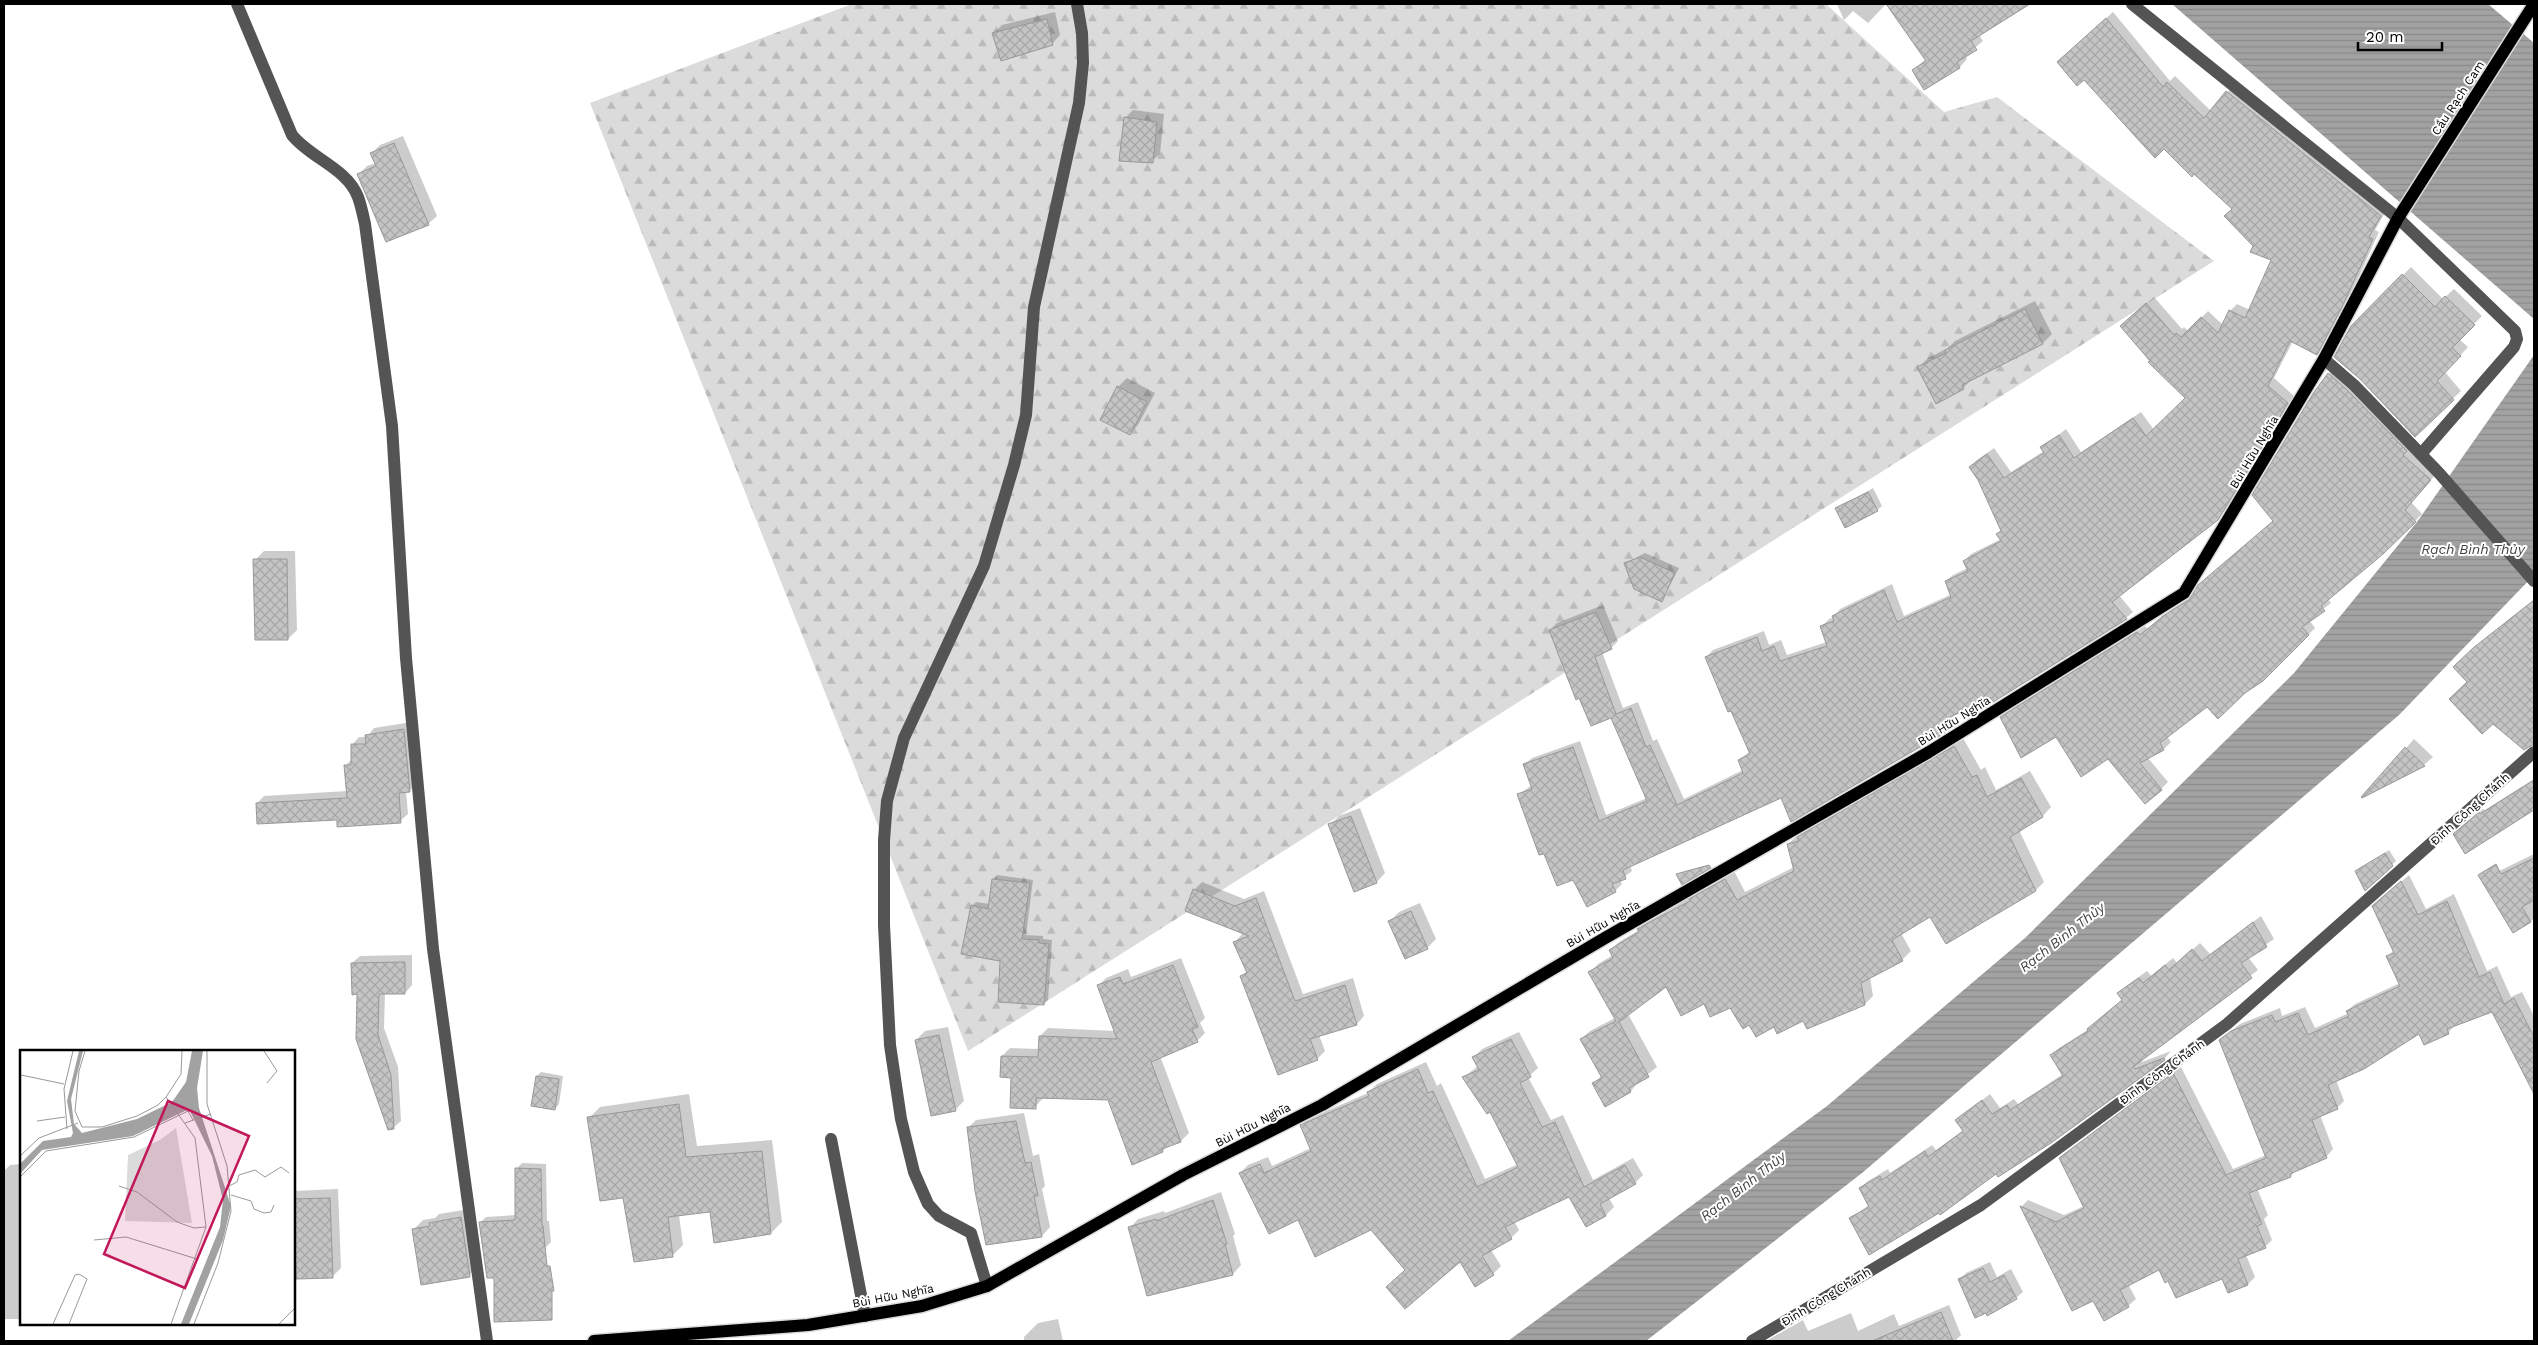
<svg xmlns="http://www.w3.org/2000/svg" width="2538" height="1345" font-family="'Work Sans',sans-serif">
<defs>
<pattern id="forest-firs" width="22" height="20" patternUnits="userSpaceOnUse" patternTransform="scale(1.25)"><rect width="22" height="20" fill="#dbdbdb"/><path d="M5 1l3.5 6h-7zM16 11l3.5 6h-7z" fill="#bababa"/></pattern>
<pattern id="water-rules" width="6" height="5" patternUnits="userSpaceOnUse" patternTransform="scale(1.25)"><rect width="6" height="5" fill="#a2a2a2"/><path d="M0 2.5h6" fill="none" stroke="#8a8a8a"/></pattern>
<pattern id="building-cross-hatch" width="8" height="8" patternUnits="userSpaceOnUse" patternTransform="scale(1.25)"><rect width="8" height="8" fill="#c4c4c4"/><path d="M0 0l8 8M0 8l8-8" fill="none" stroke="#a7a7a7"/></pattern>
</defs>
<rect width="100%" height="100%" fill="#fff"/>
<polygon fill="url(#forest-firs)" points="852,4 1826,4 1944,112 1997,97 2214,261 968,1051 590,103"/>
<g fill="url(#water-rules)">
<polygon points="2172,4 2488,4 2534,43 2534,319"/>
<polygon points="2534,355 2534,575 2399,715 1862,1173 1646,1341 1508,1341 1827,1106 2025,938 2294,673 2417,522"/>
</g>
<g fill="#0003">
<polygon points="1837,4 1886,4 1868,23 1853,11 1844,20"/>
<polygon points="1888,4 2027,4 1979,35 1983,41 1965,56 1967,59 1960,67 1924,88 1913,70 1926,59"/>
<polygon points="1055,12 1060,35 1052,44 994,33 1002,25"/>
<polygon points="2113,12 2170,81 2175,76 2211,111 2234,85 2387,209 2375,230 2379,232 2349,298 2323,348 2316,355 2293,341 2274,378 2294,396 2225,511 2119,595 2133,612 2126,618 1991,696 1956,714 1950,719 1952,724 1946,731 1792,820 1782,796 1630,865 1632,871 1620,880 1622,884 1615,891 1574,878 1518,795 1532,785 1525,764 1532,758 1580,741 1606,815 1647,798 1612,716 1550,630 1557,623 1603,605 1618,641 1611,648 1602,652 1623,708 1638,702 1653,741 1657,739 1684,799 1743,770 1739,760 1750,751 1706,657 1713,650 1764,631 1769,645 1781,640 1787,655 1827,642 1822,626 1829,619 1834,617 1840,609 1892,584 1904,616 1952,594 1946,581 1953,575 1968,568 1964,561 1971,554 2001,539 1998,534 2002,530 1979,479 1970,467 1977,460 1994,448 2011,472 2044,451 2042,448 2066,429 2081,452 2141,412 2154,430 2187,398 2152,361 2128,319 2154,297 2182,329 2184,327 2188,331 2208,311 2223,325 2230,311 2237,304 2250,310 2273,260 2254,246 2233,209 2091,32"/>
<polygon points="1133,110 1164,114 1160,154 1152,161 1125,118"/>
<polygon points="403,136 437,216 428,224 358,175 367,166 376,163 372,153 380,145"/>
<polygon points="2411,267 2443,299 2454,289 2482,316 2459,339 2468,347 2445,372 2461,391 2415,435 2352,326"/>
<polygon points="2035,301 2052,334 2043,343 1972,379 1963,388 1919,367 1928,358 1948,348 1955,341"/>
<polygon points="2335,367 2437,473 2411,502 2422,514 2383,553 2327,598 2331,603 2309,620 2315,628 2262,680 2208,706 2167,736 2171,742 2164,749 2148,758 2168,782 2161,789 2109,757 2056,736 2002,717 2009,710 2145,626 2148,629 2172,609 2193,596 2274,520 2329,374"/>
<polygon points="1127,378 1155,393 1138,425 1129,434 1118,387"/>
<polygon points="1873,488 1882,506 1877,510 1837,509"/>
<polygon points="264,551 295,551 297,630 288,639 255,560"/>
<polygon points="1645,553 1679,568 1662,600 1626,563"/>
<polygon points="2534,600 2534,717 2512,738 2469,682 2481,642"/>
<polygon points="412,722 417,783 410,790 406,791 408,814 400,821 338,819 257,803 264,796 347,791 345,766 352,759 352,745 359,737 367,737 374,728"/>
<polygon points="1963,738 1981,770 1985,767 1996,790 2030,771 2051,807 2043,816 2019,830 2044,882 2036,890 1946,943 1930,915 1901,933 1911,951 1902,960 1870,977 1873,996 1865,1004 1774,1025 1750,1024 1730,1006 1704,1003 1667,985 1628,1014 1657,1067 1639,1081 1631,1091 1605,1105 1593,1084 1602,1075 1581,1039 1590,1031 1615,1018 1590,973 1598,964 1613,955 1610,950 1619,942 1639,930 1647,921 1734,871 1745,892 1794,867 1788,844 1797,836"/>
<polygon points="2414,739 2433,757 2424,765 2363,797"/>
<polygon points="2534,779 2534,808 2466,852 2459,830 2483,809 2485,810"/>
<polygon points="1360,808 1385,873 1377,882 1330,825 1339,816"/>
<polygon points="2389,850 2396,861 2392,865 2356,871"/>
<polygon points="2534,854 2534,919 2514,931 2493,874"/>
<polygon points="997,875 1033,880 1026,935 1043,936 1043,939 1052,940 1048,1000 1044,1004 1002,960 972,906 976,902 990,904 993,879"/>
<polygon points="2409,875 2426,909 2454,894 2487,971 2497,966 2511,997 2522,992 2534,1016 2534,1059 2521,1066 2492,1010 2455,1025 2448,1033 2420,1032 2336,1080 2344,1101 2337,1108 2320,1115 2333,1149 2326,1157 2296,1170 2291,1176 2257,1188 2268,1215 2264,1219 2272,1240 2265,1247 2246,1255 2255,1277 2248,1284 2223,1277 2169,1280 2159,1268 2128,1284 2136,1299 2128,1306 2093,1300 2072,1310 2022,1206 2028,1200 2064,1215 2084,1206 2060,1158 2181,1067 2233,1169 2266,1155 2220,1040 2240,1024 2280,1008 2282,1016 2305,1007 2315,1028 2349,1013 2347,1011 2355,1004 2400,983 2388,956 2394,950 2381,899"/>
<polygon points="1202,882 1244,899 1264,891 1303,994 1353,978 1364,1016 1357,1024 1319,1035 1325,1051 1317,1059 1242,976 1247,971 1235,942 1244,932 1194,890"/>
<polygon points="1420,903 1436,939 1427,948 1390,921 1399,912"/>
<polygon points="2261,916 2274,939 2248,957 2258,970 2141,1060 2142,1062 2171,1051 2164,1059 1996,1173 1851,1218 1869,1205 1860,1188 1868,1181 1888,1169 1890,1173 1932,1145 1936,1150 1964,1130 1957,1120 1990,1094 2000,1108 2014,1099 2018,1104 2063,1074 2051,1055 2059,1048 2089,1029 2123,1000 2119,993 2126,986 2147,971 2151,976 2173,958 2177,963 2200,943 2210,954"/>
<polygon points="412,955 412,985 405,993 385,993 384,1028 398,1067 401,1121 393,1128 352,963 360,956"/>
<polygon points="1181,958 1205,1018 1200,1023 1205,1033 1197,1041 1160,1056 1189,1133 1181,1141 1168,1145 1163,1151 1109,1099 1044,1097 1035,1107 1012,1076 1002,1056 1010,1048 1039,1049 1040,1036 1048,1028 1115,1031 1098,986 1106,978 1128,969 1131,977"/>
<polygon points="948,1027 964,1101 955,1110 916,1040 925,1031"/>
<polygon points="1519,1032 1538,1068 1528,1077 1551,1120 1563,1115 1593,1180 1633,1158 1643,1175 1635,1183 1609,1198 1614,1207 1606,1215 1570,1196 1514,1221 1519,1230 1511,1238 1491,1250 1501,1266 1493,1274 1460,1260 1406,1270 1371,1229 1298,1219 1240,1173 1248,1165 1268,1157 1272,1166 1311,1148 1301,1126 1310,1118 1368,1093 1377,1084 1426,1062 1437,1086 1441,1083 1485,1179 1518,1164 1491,1110 1464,1077 1478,1066 1474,1057 1482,1049"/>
<polygon points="541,1072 563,1076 559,1104 555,1109 537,1076"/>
<polygon points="689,1094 697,1146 772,1140 782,1222 771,1233 711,1210 679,1215 683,1245 672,1256 624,1196 589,1118 600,1107"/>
<polygon points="1024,1113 1033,1156 1039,1154 1045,1186 1042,1189 1050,1227 1042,1236 987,1244 968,1128 976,1120"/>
<polygon points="522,1163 546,1164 547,1221 549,1221 551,1242 545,1248 480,1223 486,1217 516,1215 517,1168"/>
<polygon points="21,1164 21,1319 4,1319 4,1171 10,1165"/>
<polygon points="338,1189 341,1268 332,1277 294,1278 294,1191"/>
<polygon points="1221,1192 1235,1234 1233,1236 1241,1265 1233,1274 1130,1228 1138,1219 1164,1211 1165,1213"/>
<polygon points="470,1209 478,1267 469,1275 414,1229 423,1220 435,1218 439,1214"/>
<polygon points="1990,1262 1997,1277 2011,1269 2023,1292 2016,1298 1959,1280 1966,1273"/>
<polygon points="1949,1305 1961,1335 1955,1341 1766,1341 1803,1320 1808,1331 1851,1313 1858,1331 1894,1314 1899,1326"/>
<polygon points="1058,1319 1063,1341 1019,1341 1024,1340 1024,1337 1038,1323"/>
</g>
<g fill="url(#building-cross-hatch)" stroke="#989898">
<polygon points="1886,4 2030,4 1971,41 1977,50 1957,62 1960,68 1924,90 1912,70 1926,61"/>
<polygon points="2106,18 2163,87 2167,82 2204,118 2226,91 2381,216 2369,237 2373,239 2342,307 2317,355 2290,341 2268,386 2288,403 2218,520 2112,602 2127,619 1993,702 1991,698 1948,718 1949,722 1942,725 1946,732 1791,822 1781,798 1623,870 1626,879 1612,884 1616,892 1587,907 1573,880 1557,886 1544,854 1539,855 1517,794 1532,789 1523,764 1573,747 1599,821 1647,801 1611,718 1591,726 1579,698 1576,700 1549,630 1596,612 1612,649 1595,657 1616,714 1631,708 1646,747 1650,745 1677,805 1743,773 1738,760 1750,754 1731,711 1728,712 1705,657 1757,637 1762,651 1774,646 1780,661 1827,646 1820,626 1834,621 1832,616 1884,590 1897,622 1951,597 1945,581 1968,571 1963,561 2001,541 1996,534 2001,531 1978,480 1969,467 1987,454 2004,478 2044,453 2040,447 2059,435 2074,458 2133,418 2146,436 2185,398 2148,362 2150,361 2120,326 2146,303 2174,335 2176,333 2181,337 2201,317 2218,333 2229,310 2245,318 2271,260 2250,252 2253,246 2224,216 2232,209 2194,174 2192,177 2164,149 2155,158 2084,80 2077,86 2057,62"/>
<polygon points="1047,19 1053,45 1001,61 992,33"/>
<polygon points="1124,117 1157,122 1153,163 1119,161"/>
<polygon points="394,143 429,225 386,242 357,174 376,166 370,153"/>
<polygon points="2402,274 2435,307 2445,296 2475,325 2452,348 2461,356 2437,381 2454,400 2415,437 2360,379 2334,357 2351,326"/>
<polygon points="2025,309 2043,344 1962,385 1964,389 1936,404 1917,367 1946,353 1945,350"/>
<polygon points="2328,373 2348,391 2407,451 2403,455 2431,480 2405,510 2416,522 2383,554 2321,606 2325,611 2302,627 2309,635 2263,681 2245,693 2218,719 2207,707 2160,743 2164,750 2140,763 2162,790 2145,804 2108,759 2081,777 2056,737 2021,758 2000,717 2137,632 2140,635 2163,616 2189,600 2198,585 2273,521 2252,495 2314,392"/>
<polygon points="1117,386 1147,402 1130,435 1100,420"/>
<polygon points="1868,492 1878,511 1845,528 1835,508"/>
<polygon points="1640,557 1675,573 1662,602 1634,589 1624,563"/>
<polygon points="253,559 287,559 288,640 255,640"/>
<polygon points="2534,600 2534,744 2524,750 2493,724 2482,734 2449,699 2467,682 2453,667 2473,648"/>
<polygon points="404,729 410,792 399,793 401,823 337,827 337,820 257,824 256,803 347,798 344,765 351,765 351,744 366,744 365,735"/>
<polygon points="1954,746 1972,777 1977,775 1987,797 2021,778 2043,817 2010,837 2036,891 1946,944 1930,917 1892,940 1903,961 1861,983 1865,1005 1807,1029 1803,1021 1777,1034 1774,1027 1756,1037 1749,1025 1743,1029 1730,1008 1710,1017 1704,1004 1681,1016 1666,987 1619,1022 1649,1077 1629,1088 1631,1092 1605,1107 1592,1083 1602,1078 1580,1039 1616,1021 1588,972 1613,958 1609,950 1639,932 1637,929 1690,901 1689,899 1725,879 1737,900 1794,871 1787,844 1799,841 1797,837"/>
<polygon points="2405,747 2425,766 2362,798 2361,797"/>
<polygon points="2534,780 2534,810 2465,854 2453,834 2479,812 2480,814"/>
<polygon points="1351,816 1377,883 1354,892 1328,824"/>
<polygon points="2385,853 2393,866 2365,891 2355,871"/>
<polygon points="2534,858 2534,900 2522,907 2531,922 2513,933 2478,875 2496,864 2501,874"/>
<polygon points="1709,865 1711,868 1682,885 1676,874"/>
<polygon points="992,879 1030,883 1022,939 1039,940 1039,943 1049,944 1044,1005 998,1002 1000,961 961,954 971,905 988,909"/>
<polygon points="2401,881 2418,915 2447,901 2479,977 2490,972 2504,1004 2514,998 2534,1037 2534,1094 2492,1012 2447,1029 2449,1034 2424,1045 2419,1034 2364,1069 2328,1085 2338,1109 2312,1120 2327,1158 2290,1174 2291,1177 2249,1193 2262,1224 2257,1226 2266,1248 2238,1259 2248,1285 2228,1293 2222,1279 2176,1298 2168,1281 2165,1283 2159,1270 2120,1290 2129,1307 2104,1321 2093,1301 2072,1311 2020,1206 2056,1222 2084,1208 2059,1158 2173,1073 2226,1175 2266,1158 2219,1040 2231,1031 2272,1015 2275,1022 2298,1013 2308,1035 2349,1016 2346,1011 2400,986 2386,956 2394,953 2372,906"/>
<polygon points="1193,889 1235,906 1256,898 1295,1001 1345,985 1357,1025 1310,1039 1318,1060 1278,1075 1240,976 1247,973 1233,942 1249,936 1185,911"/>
<polygon points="1411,911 1428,949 1405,959 1388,921"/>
<polygon points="2253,922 2267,947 2241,963 2252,978 2133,1067 2135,1069 2164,1058 2165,1060 2051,1143 1998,1177 1996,1174 1940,1215 1939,1213 1869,1255 1849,1218 1869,1207 1859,1188 1880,1176 1882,1180 1925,1151 1928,1157 1963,1131 1955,1120 1982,1100 1992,1114 2007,1105 2010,1110 2063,1076 2050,1055 2088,1031 2087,1029 2122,1000 2117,993 2139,978 2143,983 2165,965 2169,970 2192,949 2202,961"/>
<polygon points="405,962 405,994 379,994 378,1035 391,1075 394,1129 388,1130 356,1039 357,994 352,995 351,963"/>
<polygon points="1173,965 1198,1027 1192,1029 1198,1042 1151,1062 1181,1142 1162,1149 1163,1152 1132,1165 1108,1100 1036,1098 1036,1109 1010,1108 1011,1078 1000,1077 1001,1056 1038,1057 1039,1036 1117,1039 1097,985 1120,977 1123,984"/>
<polygon points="939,1035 956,1111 931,1116 915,1040"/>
<polygon points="1511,1039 1531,1077 1520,1083 1542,1127 1555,1122 1584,1187 1625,1165 1636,1184 1600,1204 1606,1216 1586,1227 1569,1197 1505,1227 1512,1239 1482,1256 1494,1275 1475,1287 1460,1262 1405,1309 1386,1287 1405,1270 1371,1230 1315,1257 1298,1220 1269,1234 1239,1173 1260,1164 1264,1173 1311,1151 1300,1125 1369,1096 1367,1092 1418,1069 1428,1093 1433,1091 1477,1187 1518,1167 1490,1112 1487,1114 1462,1077 1479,1070 1472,1057"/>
<polygon points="536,1076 559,1079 555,1110 531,1106"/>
<polygon points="679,1104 686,1157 762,1151 771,1234 714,1243 710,1212 668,1217 673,1257 634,1262 623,1198 600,1201 587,1117"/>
<polygon points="1016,1121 1025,1163 1031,1162 1038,1196 1034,1196 1042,1237 986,1245 975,1191 967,1127"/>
<polygon points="515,1168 541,1169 542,1226 543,1226 547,1266 550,1266 554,1291 552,1291 552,1320 494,1322 494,1278 487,1278 479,1222 515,1220"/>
<polygon points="330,1198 333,1278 296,1279 294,1199"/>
<polygon points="1213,1200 1227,1244 1225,1244 1233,1275 1147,1296 1128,1227 1156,1219 1156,1221"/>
<polygon points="461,1217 470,1277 421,1285 412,1229 430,1226 429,1223"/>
<polygon points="1983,1268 1990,1282 2004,1275 2017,1299 1987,1316 1986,1313 1975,1318 1958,1279"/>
<polygon points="1941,1312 1953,1341 1872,1341"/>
</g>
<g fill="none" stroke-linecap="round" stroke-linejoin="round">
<g stroke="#dbdbdb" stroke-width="15">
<polyline id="major" points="594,1341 808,1325 922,1306 987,1286 1183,1175 1322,1105 1605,938 1929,752 2184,593 2324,359 2398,218 2534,4"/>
</g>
<g stroke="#545454" stroke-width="12">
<path d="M237,4L292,135C310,158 347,168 358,197C361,205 363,215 365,224L392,426L406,658L433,949L487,1341"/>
<polyline points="2132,4 2398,218 2515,331 2517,339 2514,347 2421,454"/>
<polyline points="2324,359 2354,385 2439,473 2534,581"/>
<polyline points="831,1139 865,1316"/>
<polyline points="987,1286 971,1233 939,1216 928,1204 914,1172 901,1119 890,1045 884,925 884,840 887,801 904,738 984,566 1014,465 1026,415 1034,307 1079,103 1083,63 1082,33 1077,4"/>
<polyline points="1752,1341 1981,1205 2227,1024 2534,752"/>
</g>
<use href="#major" stroke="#000" stroke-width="12"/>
</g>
<g text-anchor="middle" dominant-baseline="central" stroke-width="4" stroke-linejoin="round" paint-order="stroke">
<g font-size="12" fill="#000" stroke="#fff">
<text transform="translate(2458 98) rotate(-57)">Cầu Rạch Cam</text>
<text transform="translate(2254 452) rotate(-59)">Bùi Hữu Nghĩa</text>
<text transform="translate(1954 721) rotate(-32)">Bùi Hữu Nghĩa</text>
<text transform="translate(2470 809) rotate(-42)">Đinh Công Chánh</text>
<text transform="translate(1603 924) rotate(-30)">Bùi Hữu Nghĩa</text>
<text transform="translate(2162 1072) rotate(-36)">Đinh Công Chánh</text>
<text transform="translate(1253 1125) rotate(-27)">Bùi Hữu Nghĩa</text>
<text transform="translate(893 1296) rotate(-11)">Bùi Hữu Nghĩa</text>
<text transform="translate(1826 1297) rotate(-31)">Đinh Công Chánh</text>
</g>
<g font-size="14" font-style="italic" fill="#434343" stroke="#fff">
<text x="2473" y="549">Rạch Bình Thủy</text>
<text transform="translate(2062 937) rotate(-38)">Rạch Bình Thủy</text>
<text transform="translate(1743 1186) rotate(-38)">Rạch Bình Thủy</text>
</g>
</g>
<g transform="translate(20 1050)">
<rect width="275" height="275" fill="#fff"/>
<path d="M156,78L172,173L105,171L108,105L140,90Z" fill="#dbdbdb"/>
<path d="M59,1H63L51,49L54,74L62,83L117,69L152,52L166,32L172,1H183L177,38L179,58L211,156L203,190L169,274H161L200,177L203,150L192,106L169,59L113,86L22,100L0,124V114L23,91L51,87L53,83L47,51Z" fill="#a2a2a2"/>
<path fill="none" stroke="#999" stroke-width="1" d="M65,1L59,21L55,61L62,77H82L117,66L138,55L146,47M244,1L257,21L247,33M1,25L44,34M17,71L45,67M165,73L191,64M47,79L44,39L53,1M0,106L19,88L58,73M0,127L26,101L114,87L168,61L173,70M99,136L117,142L157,172L174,178L186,177M209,136L217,132L219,125L235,120L245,127L261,117L269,123M211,145L231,151L234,159L244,163L251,162L254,155M74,190L106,187L177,209M33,274L55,225L59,224L67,229L49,274M151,274L186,177L175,88L146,47L161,24L162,1M174,274L198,213L211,161L207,116L187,54V1M259,274L275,258"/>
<path fill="#c2185b" fill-opacity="0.15" stroke="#c2185b" stroke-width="2.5" d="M148,51L229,86L165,238L84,204Z"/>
<rect width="275" height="275" fill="none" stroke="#000" stroke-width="2.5"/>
</g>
<rect width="2538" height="1345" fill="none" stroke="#000000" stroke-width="10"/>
<path d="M2358 42v8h84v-8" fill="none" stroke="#000000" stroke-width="2.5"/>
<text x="2366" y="42" font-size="15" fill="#000000" stroke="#ffffff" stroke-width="4" paint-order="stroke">20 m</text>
</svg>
